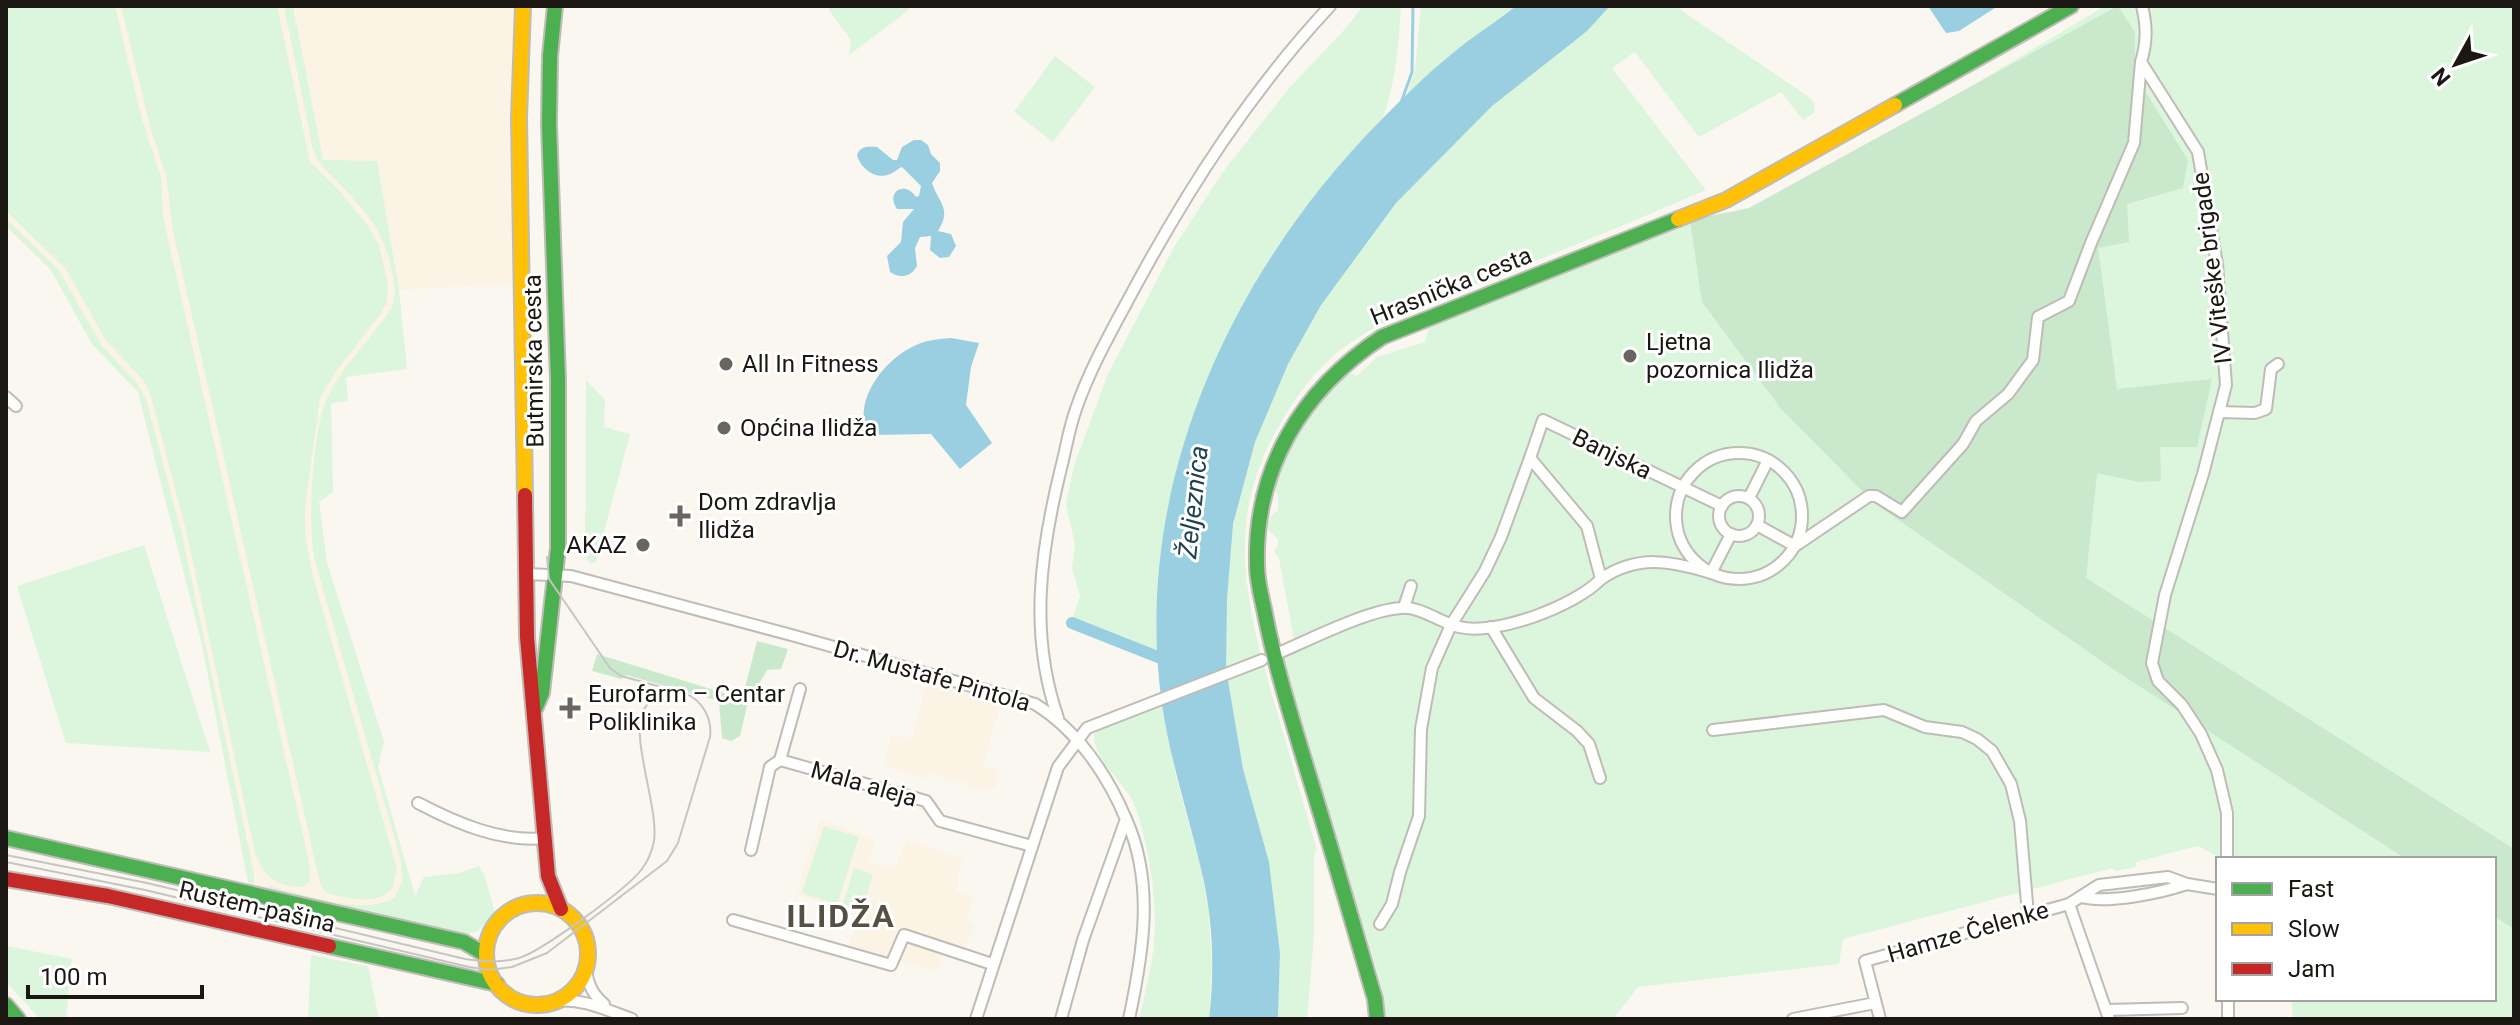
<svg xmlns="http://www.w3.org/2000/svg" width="2520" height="1025" font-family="Roboto,sans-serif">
<rect width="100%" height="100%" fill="#faf7f1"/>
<g fill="#fbf3e4">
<polygon points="6,6 519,6 514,49 513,134 520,283 399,290 407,369 345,377 348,401 331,403 333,492 319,502 327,563 384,742 378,767 425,928 249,887 202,645 138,392 92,344 51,270 6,226"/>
<polygon points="929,677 1002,698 983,767 996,769 996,787 969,790 970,782 956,779 953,782 930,772 928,779 884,765 892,735 912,740"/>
<polygon points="821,820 875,840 868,861 895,869 907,840 962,859 956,891 974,897 966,922 975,926 958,957 943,955 936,972 849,945 859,914 796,895"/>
</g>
<g fill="#dcf5dd">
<path d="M6,6H115L141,116L161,177L163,217L309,862L310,881L302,887C277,887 264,876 255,853L187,534L150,393L143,380L105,339L66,269L6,211Z"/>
<path d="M121,6H277L310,162L338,189L368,226L379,245L388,285L387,301L382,312L334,374L320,398L305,506V534L312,573L397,869L392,889C375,907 348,897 326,893L320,883L173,231L166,175L150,126Z"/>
<path d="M284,6H293L323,160L377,161L399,290L407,369L346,377L348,401L331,403L333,492L319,502L327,563L384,742L378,767L415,896L424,877L459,873L479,866L485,877L495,913L478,931L465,935L264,890L269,886C302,893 367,918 395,897L403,880L400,857L315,561C307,527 312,425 329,394C345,363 372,338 392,308C396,295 395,284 392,271C384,229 364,210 336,180C327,171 318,162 313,150Z"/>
<polygon points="830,6 906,6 909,10 849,55 851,40 829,10"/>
<path d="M1363,6H1401C1399,40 1396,82 1384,114C1378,129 1360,144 1349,156C1323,186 1295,217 1274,252C1197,375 1151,507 1157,654L1072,620L1080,596L1072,569L1075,545L1066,504L1074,466L1107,376L1173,249L1222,173L1290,87L1346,28Z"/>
<polygon points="1421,6 1516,6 1453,53 1407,95 1415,69"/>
<path d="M1610,6H1678L1682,11L1809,97L1814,102L1815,112L1803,120L1781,92L1699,137L1635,52L1612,68L1706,190C1643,217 1579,244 1515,269C1463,290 1407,307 1359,337C1329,355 1306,382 1288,411C1234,495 1238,563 1261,656L1226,669C1225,621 1225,571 1233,524C1252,411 1322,288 1396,202C1424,169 1458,138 1489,108C1528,71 1574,46 1610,6Z"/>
<path d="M2105,6H2514V1019H2293L2292,999H2494V859H2222L2198,846L2136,862V867L2115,871L2113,868L1843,939L1839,964L1638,987L1613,1019H1385L1381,985L1278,646L1294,640L1279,558L1274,551L1278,546V539L1269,531L1267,526L1271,516L1278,510V494L1272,490C1288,449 1306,400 1344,374L1349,373L1357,376L1377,357L1425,342L1429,327L1436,320L1690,220L1694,241L1765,210Z"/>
<polygon points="1055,56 1095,87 1053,142 1014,112"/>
<polygon points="6,219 58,269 102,346 137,383 146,399 182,535 254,873 254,883 249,887 202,645 138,392 92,344 51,270 6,226"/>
<polygon points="586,380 605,400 604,427 630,434 596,562 591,564 585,557"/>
<polygon points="144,545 210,752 66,743 17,586"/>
<polygon points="1262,660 1317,850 1314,855 1314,935 1307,1019 1278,1019 1280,953 1269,862 1243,769 1227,687 1227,676"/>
<path d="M1162,704L1175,772L1201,870L1208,907L1212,966L1209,1019H1139C1145,993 1152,967 1154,941C1158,902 1148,838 1133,802C1122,779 1088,756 1095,728Z"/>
<polygon points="824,826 859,837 837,904 802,893"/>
<polygon points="854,868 873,874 862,911 843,905"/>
<polygon points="6,939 7,946 72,959 66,1019 40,1019 6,982"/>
<polygon points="311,955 368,966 379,1019 308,1019"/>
</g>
<g fill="#cae8cc">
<polygon points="2118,6 2135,32 2135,75 2188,160 2183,188 2127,204 2129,242 2098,248 2117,389 2212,379 2197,447 2160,447 2161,481 2139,482 2097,473 2086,578 2514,849 2514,929 2494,916 2494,859 2406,859 2119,673 1874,503 1782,410 1702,302 1690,220 1749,208"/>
<polygon points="757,641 788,649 781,669 767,670 755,691 745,688"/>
<polygon points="597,654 740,698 747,706 740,736 731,741 722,738 719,701 626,675 621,679 592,671"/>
</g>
<g fill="#99cfe0">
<path d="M1516,6H1610L1587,31L1492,106L1396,203L1321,305L1288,364L1255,442L1233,524L1227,598L1226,669L1243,769L1269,862L1280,953L1278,1019H1209C1215,969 1213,918 1201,869C1188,813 1170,760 1162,704C1131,487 1231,271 1382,119C1405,96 1428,73 1453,53C1473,36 1496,22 1516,6Z"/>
<polygon points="1928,6 1998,6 1959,31 1946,33"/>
<path d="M914,140H921L928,145L931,154L940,163V171L932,183C939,204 952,208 938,231L951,234L956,246L949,257L940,258L930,250L931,236L920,237L915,248L917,266C911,277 900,279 890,272L887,256L901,242L903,222L914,209H897C885,192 905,180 916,197L919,196L921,186L902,167C897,169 894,173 890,174C875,181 860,167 857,155C861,145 868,147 877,147L893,160H897L902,147Z"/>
<path d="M951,338L979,343L971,367L966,405L992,443L960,469L931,434L868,435C852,401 884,360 914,346C926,340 938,339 951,338Z"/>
</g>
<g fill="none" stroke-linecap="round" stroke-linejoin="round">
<polyline stroke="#99cfe0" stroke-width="3" points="1402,100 1412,72 1413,6"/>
<polyline stroke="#99cfe0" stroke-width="12" points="1072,623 1173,663"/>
<g stroke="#bfbcb7" stroke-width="14">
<g id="street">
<path d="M2142,6C2147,26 2147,42 2141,62L2198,152L2217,264L2226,385L2203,474L2165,595L2152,663L2158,681L2182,705L2201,734L2217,770L2227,813V859"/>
<polyline points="6,397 16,406"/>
<polyline points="2219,412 2255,413 2266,409 2271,369 2278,364"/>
<circle cx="1739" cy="516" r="63"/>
<circle cx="1739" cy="516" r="20"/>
<polyline points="1749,498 1768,460"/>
<polyline points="1757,525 1795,546 1869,496 1876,496 1902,512 1963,444 1976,421 2008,394 2033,360 2038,317 2069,301 2091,243 2134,143 2141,62"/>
<path d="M527,574L571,576L795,636L1035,704C1077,730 1107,774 1126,819L1083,940L1061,1019"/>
<path d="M1601,579C1638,554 1671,561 1711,573L1731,534"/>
<polyline points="1404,607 1411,586"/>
<polyline points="1491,627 1534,698 1577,731 1589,744 1600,778"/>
<path d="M1274,655C1307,641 1367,610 1401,608C1420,606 1441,623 1459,627C1496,636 1575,606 1601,579L1587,526L1530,458L1543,420L1722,506"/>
<path d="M1058,718C1029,635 1040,553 1061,468C1066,449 1069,428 1076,409C1090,368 1113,328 1134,289C1189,187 1251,91 1330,6"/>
<polyline points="1713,730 1884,710 1925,727 1962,732 1977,739 1992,751 2011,784 2020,821 2028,915"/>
<polyline points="780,760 926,801 940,821 1032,846"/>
<path d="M418,803C456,823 502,843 546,838"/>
<path d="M1126,819C1155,883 1143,953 1129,1019"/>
<polyline points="751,850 770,767 780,760 800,689"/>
<path d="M2081,897C2108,904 2160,893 2187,884"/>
<polyline points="2069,904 2109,1019"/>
<polyline points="733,920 891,965 904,935 992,964"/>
<polyline points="1380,924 1392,904 1400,872 1419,816 1421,729 1432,668 1451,625 1485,571 1501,537 1530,458"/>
<path d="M586,970C588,985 593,995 604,1004"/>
<polyline points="2228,999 2228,1019"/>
<path d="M556,1001C583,998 606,1010 632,1019"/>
<polyline points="2107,1010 2182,1008"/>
<polyline points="976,1019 1058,767 1087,728 1262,660"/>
<polyline points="1793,1019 1875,1003"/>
<polyline points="1880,1019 1865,961 2069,904 2099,885 2168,877 2187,884 2218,889"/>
</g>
</g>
<g stroke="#bfbcb7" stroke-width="18">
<g id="fast">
<polyline points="1895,105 2071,6"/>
<polyline points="535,709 542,693 558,548 558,379 549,125 550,56 555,6"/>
<polyline points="6,838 464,942 486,955"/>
<polyline points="329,946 497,984"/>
<polyline points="6,1005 18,1019"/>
<path d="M1377,1019L1375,999C1352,921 1330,843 1306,766C1291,716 1275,665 1265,614C1262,598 1257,582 1257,566C1254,468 1302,390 1382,337L1678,219"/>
</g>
</g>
<g stroke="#bfbcb7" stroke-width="18">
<g id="slow">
<polyline points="523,6 519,118 525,495"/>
<polyline points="1678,219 1726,200 1895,105"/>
<circle cx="537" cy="954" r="51"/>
</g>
</g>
<g stroke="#bfbcb7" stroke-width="18">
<g id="jam">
<polyline points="525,495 527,637 548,876 561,909"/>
<polyline points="6,879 108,896 329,946"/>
</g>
</g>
<use href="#street" stroke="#fefefd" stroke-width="10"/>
<use href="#fast" stroke="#4caf50" stroke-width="14"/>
<use href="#slow" stroke="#ffc107" stroke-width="14"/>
<use href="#jam" stroke="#c62828" stroke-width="14"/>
<g stroke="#c6c5c3" stroke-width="2">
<polyline points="547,557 549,579 610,668 621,676 676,691"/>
<path d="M6,855L147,883L465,959C483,962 501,963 519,958C542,951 627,889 642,869C648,861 652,851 654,841C659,807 629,736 644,709C666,671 715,698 710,737L678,843L667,861L547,953L512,967L489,970L469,967L145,890L6,862"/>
</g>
</g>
<g fill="#696661" stroke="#fff" stroke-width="3">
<circle cx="1630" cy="356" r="8"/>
<circle cx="726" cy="364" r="8"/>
<circle cx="724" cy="428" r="8"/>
<path d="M676 504h8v8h8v8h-8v8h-8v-8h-8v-8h8z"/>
<circle cx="643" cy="545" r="8"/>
<path d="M566 696h8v8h8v8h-8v8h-8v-8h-8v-8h8z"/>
</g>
<g text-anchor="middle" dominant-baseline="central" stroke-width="6" stroke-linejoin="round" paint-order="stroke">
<g font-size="24" fill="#1b1813" stroke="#fff">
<text transform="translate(2212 268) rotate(-97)">IV Viteške brigade</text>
<text transform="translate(1451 286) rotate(-22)">Hrasnička cesta</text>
<text transform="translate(534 361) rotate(-91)">Butmirska cesta</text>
<text transform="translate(1612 454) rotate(26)">Banjska</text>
<text transform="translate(932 676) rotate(16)">Dr. Mustafe Pintola</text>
<text transform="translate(864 784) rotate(16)">Mala aleja</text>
<text transform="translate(257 907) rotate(13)">Rustem-pašina</text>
<text transform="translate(1968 932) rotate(-16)">Hamze Čelenke</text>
</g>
<g font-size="24" fill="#1b1813" stroke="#fff" text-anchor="start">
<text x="1646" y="342">Ljetna<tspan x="1646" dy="28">pozornica Ilidža</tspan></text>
<text x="742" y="364">All In Fitness</text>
<text x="740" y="428">Općina Ilidža</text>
<text x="698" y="502">Dom zdravlja<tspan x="698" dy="28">Ilidža</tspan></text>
<text x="627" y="545" text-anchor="end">AKAZ</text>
<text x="588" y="694">Eurofarm – Centar<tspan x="588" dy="28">Poliklinika</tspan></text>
</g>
<g font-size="26" font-style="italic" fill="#1e434f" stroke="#fff">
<text transform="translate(1193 502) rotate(-84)">Željeznica</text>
</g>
<g font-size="32" font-weight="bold" letter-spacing="2" fill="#564f44" stroke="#fff">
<text x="841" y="916">ILIDŽA</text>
</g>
</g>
<rect width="2520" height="1025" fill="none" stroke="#1b1813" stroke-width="16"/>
<rect x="2216" y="857" width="280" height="144" fill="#ffffff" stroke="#a4a3a1" stroke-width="2"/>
<rect x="2232" y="883" width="40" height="12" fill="#4caf50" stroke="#a4a3a1" stroke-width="2"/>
<text x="2288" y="897" font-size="24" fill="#1b1813">Fast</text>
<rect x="2232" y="923" width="40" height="12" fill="#ffc107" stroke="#a4a3a1" stroke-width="2"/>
<text x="2288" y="937" font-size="24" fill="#1b1813">Slow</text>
<rect x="2232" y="963" width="40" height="12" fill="#c62828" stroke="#a4a3a1" stroke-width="2"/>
<text x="2288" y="977" font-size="24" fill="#1b1813">Jam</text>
<g transform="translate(2456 64) rotate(230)" stroke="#ffffff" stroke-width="6" paint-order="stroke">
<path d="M0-6L14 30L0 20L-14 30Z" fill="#1b1813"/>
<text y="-12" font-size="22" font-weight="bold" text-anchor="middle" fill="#1b1813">N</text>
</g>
<path d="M28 985v12h174v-12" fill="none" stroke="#1b1813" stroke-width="4"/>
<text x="40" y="985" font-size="24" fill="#1b1813" stroke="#ffffff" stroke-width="6" paint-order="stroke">100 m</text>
</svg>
